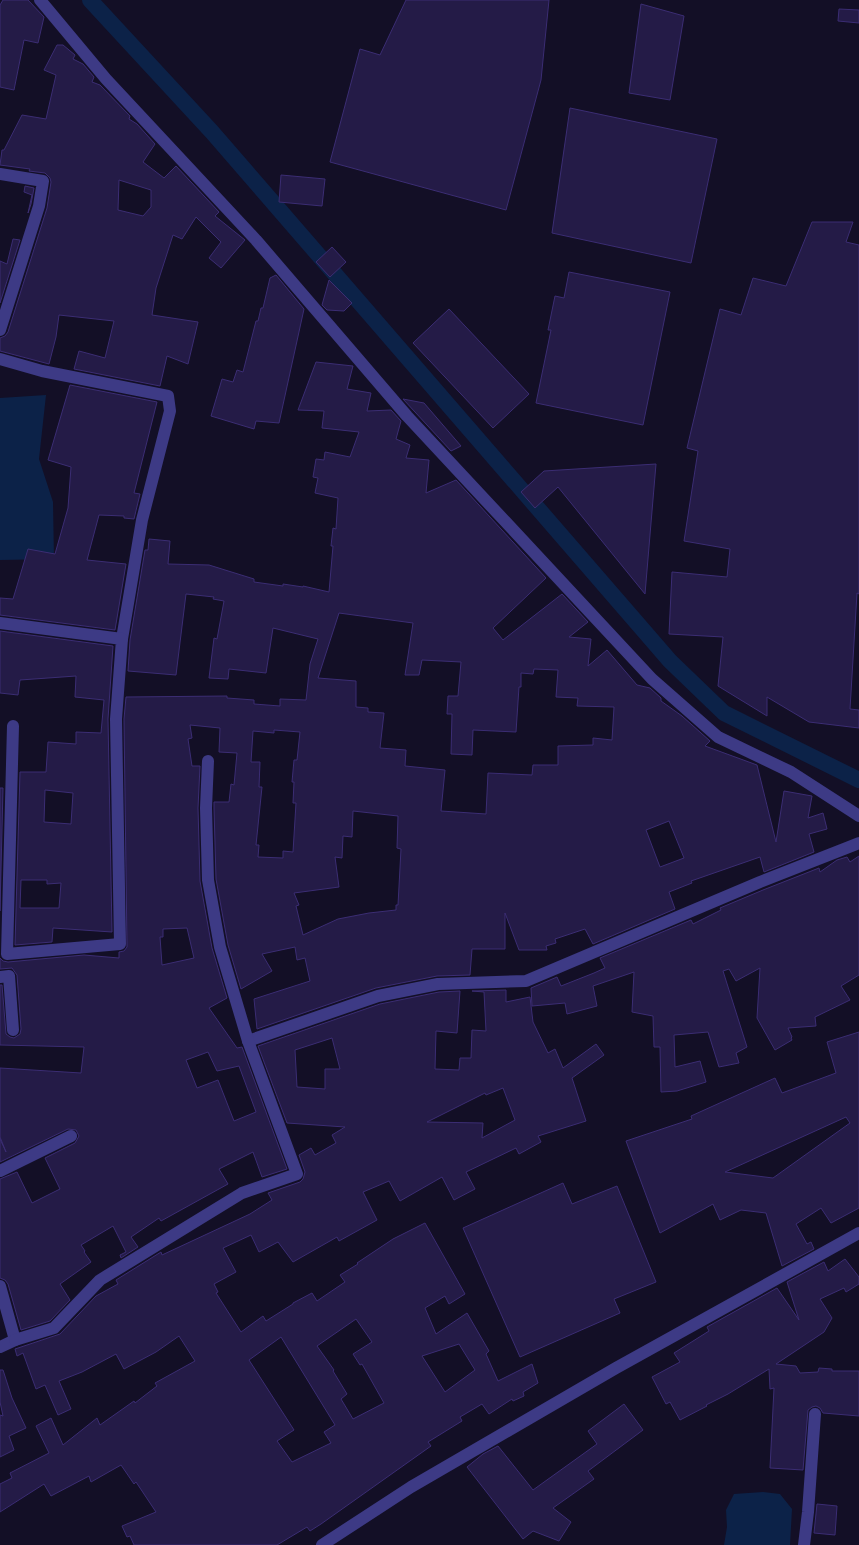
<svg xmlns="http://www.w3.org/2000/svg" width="859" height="1545" font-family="'DejaVu Sans',sans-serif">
<rect width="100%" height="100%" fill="#130f26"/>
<g fill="#0c2248">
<polygon points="46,395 39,459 53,502 54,559 0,560 0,398"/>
<polygon points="763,1492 780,1494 792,1509 790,1545 724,1545 727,1527 726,1510 734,1494"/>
</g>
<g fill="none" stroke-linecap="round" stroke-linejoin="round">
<polyline stroke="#0c2248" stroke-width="16" points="90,0 212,132 670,661 724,713 859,780"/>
</g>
<g fill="#241b47" stroke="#3b2d73" fill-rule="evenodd">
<polygon points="3,0 28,0 44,17 38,43 24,40 14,90 0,87 0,5"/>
<polygon points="406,0 549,0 541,80 506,210 330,162 360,49 380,55"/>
<polygon points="641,4 684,16 670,100 629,93"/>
<polygon points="839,9 859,10 859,23 838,21"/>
<path d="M57,45H63L75,55L73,59L83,64L94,77L92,82L100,85L130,116L129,119L137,124L155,144L143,162L164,178L176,166L219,212L215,216L245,240L221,268L209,258L221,242L196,217L182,239L173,235L156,288L152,315L198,322L188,364L167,356L160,386L74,369L79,351L105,358L114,321L59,315L56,337L49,364L0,351V338L5,336L8,332L47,208L51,182L50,178L45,173L29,171L30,169L0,165L2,150H4L22,115L46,119L56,75L44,70ZM119,180L151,190V207L143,216L118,210Z"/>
<polygon points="570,108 717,139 691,263 552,233"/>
<polygon points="281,175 325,179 322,206 279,202"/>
<polygon points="25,186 34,188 31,204 28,213 32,195 24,192"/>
<polygon points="812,222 853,222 846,242 859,245 859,594 857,593 850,709 859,710 859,728 809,722 767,697 767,716 718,686 723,637 669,634 672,572 727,577 730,549 684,541 698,451 687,448 720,309 741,315 753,278 786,286"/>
<polygon points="13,239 20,240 0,303 0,261 7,264"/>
<polygon points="332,247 346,262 330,277 316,262"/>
<polygon points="569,272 670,292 643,425 536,403 551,330 548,330 555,296 564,298"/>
<polygon points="276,275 304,309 279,423 256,421 254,429 211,416 222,379 233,382 237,370 243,372 256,321 258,321 261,308 263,308 270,278"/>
<polygon points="329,280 352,303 344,311 327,310 322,305"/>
<polygon points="449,309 529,394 493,428 413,343"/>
<path d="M316,362L353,366L347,389L371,393L367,411L391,410L401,421L396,439L410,445L406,458L429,460L426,493L456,480L546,578L493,628L503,640L562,594L588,622L569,637L591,639L588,666L607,650L637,685L650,688L661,698V701L682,716L710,741L705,746L757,765L776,842L784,791L812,796L808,818L823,813L827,829L809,834L814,852L764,872L760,857L691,881L692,883L669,892L675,909L593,944L585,929L555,939L556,943L546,946L547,950H519L505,913V949H472L470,975L437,976L376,988L257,1029L254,999L310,981L305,958L297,960L295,947L262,954L272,971L241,989L228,945L216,879L214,808V802H229L231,784L234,785L237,753L219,752L220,728L190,725L192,738L188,739L192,766H200L198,808L200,881L212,948L227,998L209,1008L237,1048L242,1047L287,1169L262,1177L253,1152L219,1169L228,1184L161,1221L159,1218L131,1237L138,1247L121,1258L120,1255L126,1252L113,1226L81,1245L85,1251L84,1252L91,1262L60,1284L70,1300L50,1321L21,1330L8,1284L5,1280L0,1278V1179L17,1172L32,1203L60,1189L45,1158L75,1143L79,1136L76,1130L68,1129L0,1162V1139L6,1152L0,1137V1068L81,1073L84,1047L0,1045V985H2L6,1034L10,1037L14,1038L20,1034L21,1029L17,975L12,968L0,969V958L3,961L8,962L84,955L119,958V952L124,951L127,947L124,719L126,697L227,696V698L254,700V704L280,706V699L306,700L310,664L318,639L273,628L266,673L229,669L228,679L209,678L214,638L217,639L224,601L213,599L214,597L186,594L176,675L128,671L130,640L145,550H148L149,539L170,541L168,564L209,565L254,579V582L283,586V584L303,587V586L329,592L333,546H331L333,528L336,529L338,498L315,493L318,478L313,477L316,459L324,460L325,452L350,457L359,432L322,428L324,411L298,410ZM339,613L413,623L405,675H419L422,660L461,662L458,696H448L447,714H452L451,754L472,755L473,730L516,732L519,687H521V673L533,674L534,669L558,670L556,697L578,698L577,706L614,707L612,740L593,738V745L558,746V765H533L532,775L488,773L486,814L441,811L445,770L405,766L406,750L380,748L384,713L368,712V708L356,707V681L318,678ZM274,730L300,732L297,760H294L292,782H294L293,803H296L293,852L283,851V858L258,857L259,845H256L262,787H259L260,762H251L253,731L274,733ZM353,811L398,816L397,848L401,849L398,905H396V910L369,913L338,919L303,935L296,906L299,905L294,893L339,887L335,857L342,858L343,836L352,837ZM669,821L684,858L660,867L646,830ZM187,928L194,958L162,965L160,937H163V929ZM208,1052L217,1071L239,1066L256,1112L234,1121L218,1080L197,1088L186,1060Z"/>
<polygon points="70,385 157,402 134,493 140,494 134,519 124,518 124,516 99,515 87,560 126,564 115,630 0,615 0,598 13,599 28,549 55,554 68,508 71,467 48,460"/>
<polygon points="403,399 424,403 461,446 451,451"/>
<polygon points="656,464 645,594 558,487 535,508 521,492 544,471"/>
<path d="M0,631L113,646L108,719L112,932L53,928L52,942L15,945L20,772H46L48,742L76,744V732L101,733L104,700L75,697L76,676L20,680L18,695L0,693ZM45,790L73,793L71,824L44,822ZM21,880H47V884L61,883L59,908H20Z"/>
<polygon points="0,788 3,788 0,911"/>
<polygon points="859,856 859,975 841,986 850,1000 815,1017 816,1026 788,1028 792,1037 791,1038 792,1040 775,1050 757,1018 760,968 736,981 729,969 723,971 747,1047 736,1053 739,1063 719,1067 708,1032 674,1035 675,1067 700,1061 706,1082 677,1091 661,1092 660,1047 654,1047 653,1016 632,1012 634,972 593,986 597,1006 567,1014 565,1003 532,1006 531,988 557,977 561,986 594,973 605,968 600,958 691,920 693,924 721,910 720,908 763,890 819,868 820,872 837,860 847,857 850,862"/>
<path d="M506,990V1002L530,997L533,1022L548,1053L555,1049L563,1068L596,1044L604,1055L572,1078L586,1121L538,1136L541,1142L519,1154L516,1148L466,1172L475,1189L454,1200L442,1177L400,1201L389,1181L363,1192L377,1220L339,1241L337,1237L293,1262L278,1242L259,1252L251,1235L223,1248L236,1272L214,1284L218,1292L216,1293L241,1332L263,1316L266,1321L293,1304V1303L312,1293L317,1301L345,1282L340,1275L358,1264L357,1263L393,1239L425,1223L465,1294L449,1304L445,1296L425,1308L436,1334L467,1313L489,1351L486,1354L498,1381L532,1364L538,1383L523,1392L524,1396L513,1401L512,1399L489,1414L482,1404L460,1417L462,1421L428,1442L431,1446L321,1524L310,1531L307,1527L277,1545H134L130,1536L127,1537L122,1526L156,1512L136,1482L134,1484L121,1465L91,1482L89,1476L51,1496L44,1484L0,1512V1484L12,1478L10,1473L49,1453L36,1426L51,1418L63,1445L97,1418L100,1425L134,1401L135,1403L157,1386L155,1383L195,1361L179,1336L156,1352L124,1369L116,1354L82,1372L59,1381L71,1409L58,1415L45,1385L36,1389L23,1353L17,1356L15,1349L60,1334L96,1296L118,1284L116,1280L161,1252L162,1255L250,1214L272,1200L268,1193L300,1182L303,1179L305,1172L299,1155L311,1148L315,1155L336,1143L332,1135L345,1127L287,1123L258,1046L380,1004L439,992L460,991L457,1033L436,1031L435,1069L459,1070L460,1058H471L472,1030L486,1031L484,992L472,991ZM332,1038L340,1069H325V1089L297,1087L295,1050ZM503,1088L515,1120L482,1138L483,1123L427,1122L485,1093L486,1095ZM356,1319L372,1342L353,1354L360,1365L362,1364L384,1403L353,1419L341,1399L347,1394L333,1371L334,1370L317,1346ZM281,1337L335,1425L324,1432L331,1443L292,1462L277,1441L294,1430L249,1360ZM459,1344L475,1370L445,1392L422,1356Z"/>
<path d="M859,1032V1208L831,1223L821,1208L796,1224L807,1244L811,1242L814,1249L782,1266L766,1213L741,1210L720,1220L713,1204L660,1233L626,1141L692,1119L691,1116L775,1078L782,1093L836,1073L827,1042ZM846,1117L850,1123L773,1178L725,1172Z"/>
<polygon points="563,1183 572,1204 617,1186 656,1282 614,1299 620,1313 520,1357 463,1228"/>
<polygon points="845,1259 859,1277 859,1284 846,1292 844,1288 820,1299 832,1318 824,1332 776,1364 796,1366 800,1373 818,1372 819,1368 832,1369 832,1371 859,1371 859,1416 823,1413 820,1408 816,1406 812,1407 808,1410 803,1470 770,1468 774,1388 770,1389 769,1369 728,1394 706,1405 707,1406 680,1420 670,1402 666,1404 652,1377 680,1362 674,1353 709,1331 707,1327 777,1288 799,1320 787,1282 824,1262 828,1271"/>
<polygon points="0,1370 3,1370 12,1398 26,1428 9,1436 14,1450 0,1457 0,1415 3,1416 0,1402"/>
<polygon points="624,1404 643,1430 588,1471 594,1479 553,1508 571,1522 559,1541 533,1531 523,1539 467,1467 483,1454 498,1446 533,1490 597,1444 588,1431"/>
<polygon points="817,1504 837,1506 835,1535 814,1533"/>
</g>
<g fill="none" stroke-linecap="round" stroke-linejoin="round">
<g stroke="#3d3a85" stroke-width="12">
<polyline points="40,0 106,79 256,240 407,416 652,679 718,737 791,772 859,816"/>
<polyline points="0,174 43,181 39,206 0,330"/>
<polyline points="0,359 42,371 168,396 170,411 142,520 122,639"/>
<polyline points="0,623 122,639 116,719 120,944 7,954 13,726"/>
<polyline points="0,977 9,976 13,1030"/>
<polyline points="248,1041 378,996 438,984 526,981 760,882 859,843"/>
<polyline points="0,1171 71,1136"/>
<polyline points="0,1286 15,1340 0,1347"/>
<polyline points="15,1340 54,1328 100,1280 242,1193 297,1174 248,1041 220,947 208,880 206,808 208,761"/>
<polyline points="804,1545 808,1512 815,1414"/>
</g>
<polyline stroke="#3d3a85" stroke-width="12" points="322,1545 411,1487 616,1368 859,1233"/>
</g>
</svg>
